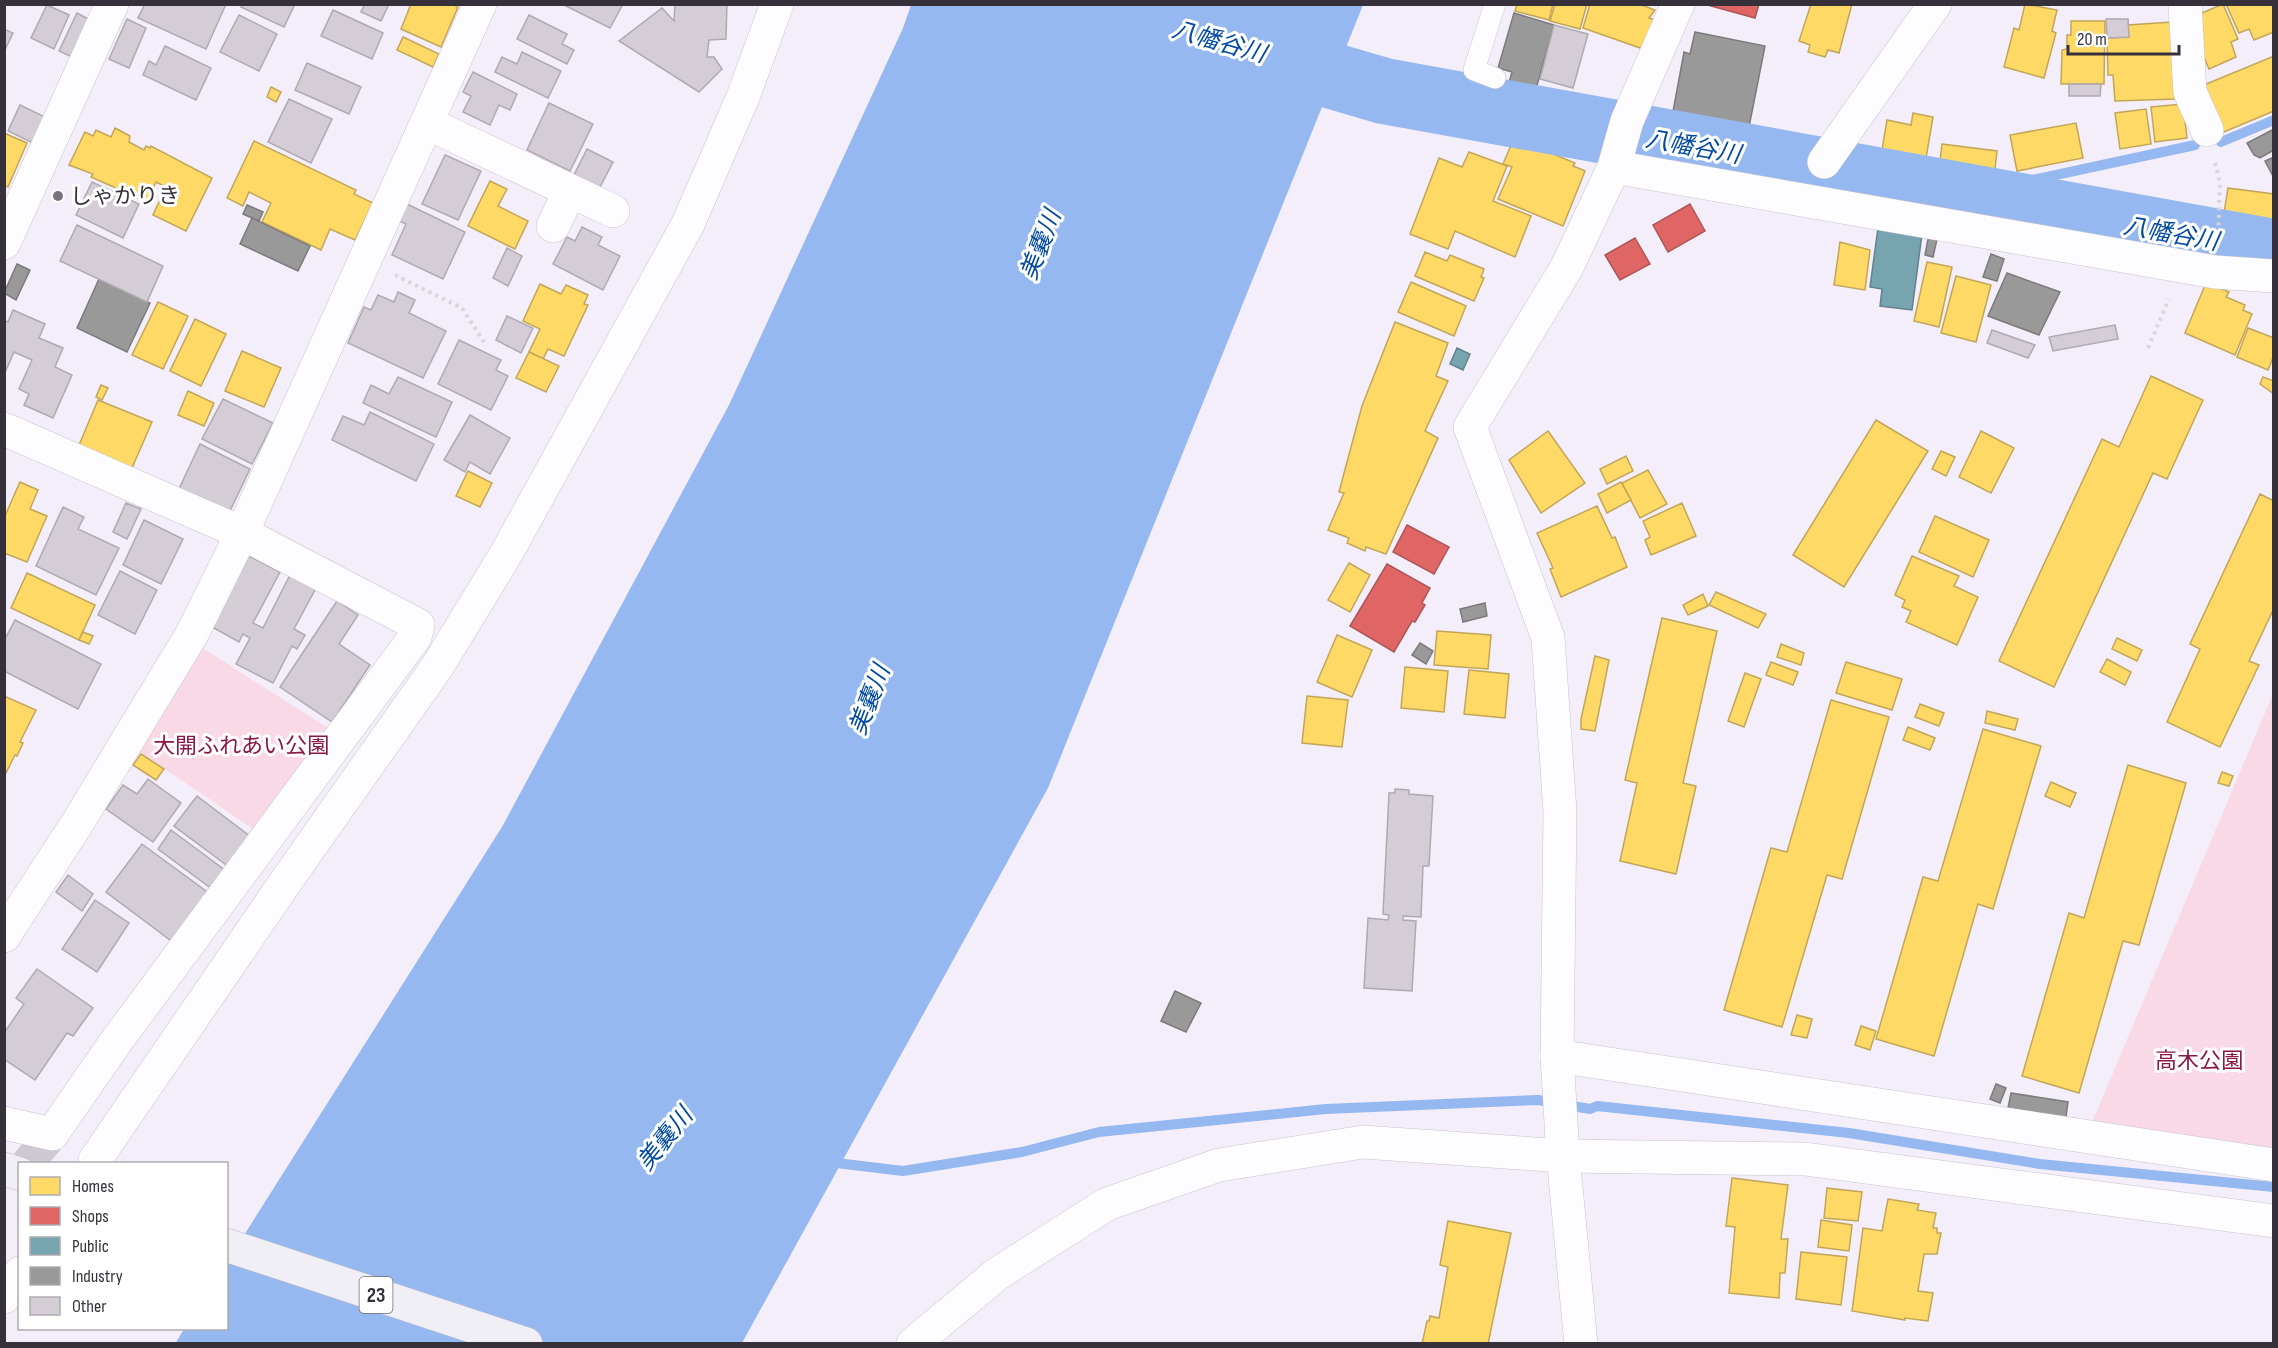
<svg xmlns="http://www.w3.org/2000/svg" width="2278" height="1348" font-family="'Sofia Sans Condensed','Noto Sans JP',sans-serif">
<rect width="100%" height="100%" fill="#f4eefa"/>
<g fill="#f8d9e5">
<polygon points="201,647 334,732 256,831 140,752"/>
<polygon points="2273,694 2273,1149 2091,1125"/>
</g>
<polygon fill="#96b8f0" points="911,5 1363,5 1048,788 742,1343 175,1344 184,1329 226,1328 227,1262 502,827 729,405 903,28"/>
<g fill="#ffd966" stroke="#c2a658" stroke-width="1.5">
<polygon points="411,4 452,4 458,7 441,47 401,29"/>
<polygon points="1517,4 1553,4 1549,20 1515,11"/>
<polygon points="1555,4 1587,4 1580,29 1550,21"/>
<polygon points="1590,4 1639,4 1655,10 1649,18 1656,20 1643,49 1583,28"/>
<polygon points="1811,4 1852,4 1839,53 1828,50 1825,57 1808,52 1810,45 1799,41"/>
<polygon points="2025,4 2057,10 2052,31 2056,33 2044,78 2004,67 2014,28 2019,30"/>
<polygon points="2223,4 2238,39 2231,42 2236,57 2209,69 2188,19"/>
<polygon points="2226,4 2274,4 2274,32 2254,40 2249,29 2239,33"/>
<polygon points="2071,21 2105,21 2104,84 2061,84 2062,50 2067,49 2067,35 2071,35"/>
<polygon points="2172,22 2176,99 2115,101 2113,75 2108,75 2107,38 2129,37 2128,25"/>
<polygon points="403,37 439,54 433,67 397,50"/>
<polygon points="2274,56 2274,111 2219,134 2199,87"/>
<polygon points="271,87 281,92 276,102 267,97"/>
<polygon points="2183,104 2187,138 2155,142 2151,107"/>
<polygon points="2146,109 2151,144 2120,149 2115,113"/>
<polygon points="1913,113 1933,117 1924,170 1880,162 1887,120 1911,125"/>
<polygon points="2076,123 2083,158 2017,171 2010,135"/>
<polygon points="115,128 130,136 129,142 144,150 146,146 150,148 151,146 212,178 186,231 153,215 166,187 156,182 147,202 91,177 93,174 69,165 85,132 93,136 96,130 111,137"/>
<polygon points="1509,128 1536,140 1534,146 1575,163 1573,166 1585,171 1563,226 1498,199 1512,167 1503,164 1512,143 1504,140"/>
<polygon points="4,133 27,143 8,187 4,185"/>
<polygon points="254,141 356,190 354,194 373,203 355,240 330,229 321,250 262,222 271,203 249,192 243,206 227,198"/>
<polygon points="1942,144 1997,151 1993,186 1938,178"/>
<polygon points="1469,152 1507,166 1493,201 1531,216 1515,257 1455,231 1448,249 1410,234 1439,158 1462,167"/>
<polygon points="490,181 507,189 498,206 528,221 515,249 468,226"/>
<polygon points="2228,188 2274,194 2274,232 2222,225"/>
<polygon points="1840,242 1870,250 1865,290 1834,285"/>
<polygon points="1425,252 1447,261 1450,255 1484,269 1481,277 1484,278 1474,301 1415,276"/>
<polygon points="1927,262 1952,267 1939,327 1914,321"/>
<polygon points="1956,276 1991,285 1976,342 1941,333"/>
<polygon points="1411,282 1466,306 1454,336 1398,312"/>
<polygon points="2206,283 2229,292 2226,297 2245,305 2243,310 2252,314 2235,355 2185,333"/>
<polygon points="540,284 561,294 566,285 588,295 584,304 588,305 564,356 548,349 543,359 529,352 540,329 523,321"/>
<polygon points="158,302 188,316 163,369 132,355"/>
<polygon points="195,319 226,334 201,386 170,371"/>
<polygon points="1395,322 1448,343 1436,376 1448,381 1425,431 1438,438 1386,554 1366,547 1365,551 1347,543 1349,538 1328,530 1344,493 1339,492 1362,406"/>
<polygon points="2248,328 2274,338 2274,355 2268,370 2237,357"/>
<polygon points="242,351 281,368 264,407 225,391"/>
<polygon points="529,352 559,366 546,392 516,378"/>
<polygon points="2151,376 2203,400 2167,479 2153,473 2054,687 1999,661 2102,439 2119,447"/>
<polygon points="2263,377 2274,381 2274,394 2260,384"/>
<polygon points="101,385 108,388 102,400 96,397"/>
<polygon points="188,391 214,403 204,426 178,415"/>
<polygon points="98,400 152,422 132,468 79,445"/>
<polygon points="1876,420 1928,451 1844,587 1793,555"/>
<polygon points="1548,431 1585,483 1541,513 1509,460"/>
<polygon points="1981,431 2014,448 1991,493 1959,477"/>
<polygon points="1941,451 1955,457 1946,476 1932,469"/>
<polygon points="1626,456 1633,471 1607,484 1600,469"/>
<polygon points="1648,470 1667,504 1640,518 1622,483"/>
<polygon points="468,471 492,483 480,507 456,496"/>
<polygon points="20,482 38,490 30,509 47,516 27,562 4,553 4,518"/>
<polygon points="1621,482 1631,500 1607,513 1598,494"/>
<polygon points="2260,494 2272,500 2274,497 2274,608 2249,661 2259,665 2220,747 2167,722 2200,649 2190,644"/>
<polygon points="1682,503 1696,536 1651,555 1645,540 1650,537 1643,521"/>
<polygon points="1597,506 1612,538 1615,537 1627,567 1561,597 1550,569 1553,568 1537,533"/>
<polygon points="1935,516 1989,540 1973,577 1919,552"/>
<polygon points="1912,556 1959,576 1954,586 1978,597 1957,645 1906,622 1911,611 1902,607 1905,600 1895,595"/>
<polygon points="1349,563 1370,575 1350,612 1328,600"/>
<polygon points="27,573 95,605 79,640 11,608"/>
<polygon points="1716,592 1766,614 1758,628 1709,605"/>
<polygon points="1703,594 1708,606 1688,615 1683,605"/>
<polygon points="1662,618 1717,631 1683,783 1696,786 1676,874 1620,861 1637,783 1625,780"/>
<polygon points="1437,631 1491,635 1488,669 1434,665"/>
<polygon points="83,632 93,636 89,644 79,640"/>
<polygon points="1337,635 1372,650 1352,697 1317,682"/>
<polygon points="2117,638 2142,650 2137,661 2112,649"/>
<polygon points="1781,644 1804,653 1801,665 1777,657"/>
<polygon points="1595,656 1609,660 1595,731 1581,729 1581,719"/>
<polygon points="2107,659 2131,672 2125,685 2100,672"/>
<polygon points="1771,662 1798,672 1793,685 1766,675"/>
<polygon points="1846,662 1902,679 1892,710 1836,693"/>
<polygon points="1405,667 1448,671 1444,712 1401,708"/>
<polygon points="1469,670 1509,674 1505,718 1464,714"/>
<polygon points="1745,673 1761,679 1744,727 1728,721"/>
<polygon points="4,696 36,710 20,742 23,743 17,756 15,755 4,777"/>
<polygon points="1307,696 1348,700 1342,747 1302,743"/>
<polygon points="1831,700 1889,717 1842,879 1827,875 1782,1027 1724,1010 1771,848 1787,852"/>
<polygon points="1920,704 1944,713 1939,726 1915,717"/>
<polygon points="1987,711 2018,719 2015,730 1985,723"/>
<polygon points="1908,727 1935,738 1930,750 1903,740"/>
<polygon points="1983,729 2041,746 1993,909 1978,904 1934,1056 1876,1039 1923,877 1938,881"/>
<polygon points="141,754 164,769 156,780 133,765"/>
<polygon points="2128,765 2186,783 2139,945 2123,941 2079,1093 2022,1076 2069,913 2084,918"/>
<polygon points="2222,772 2233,776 2229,786 2218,783"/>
<polygon points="2051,782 2076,793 2070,807 2045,796"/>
<polygon points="1797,1015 1812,1019 1807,1038 1791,1035"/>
<polygon points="1861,1026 1876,1031 1870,1050 1855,1045"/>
<polygon points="1732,1178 1788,1185 1781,1239 1788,1239 1785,1273 1780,1273 1779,1298 1729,1293 1735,1227 1726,1226"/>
<polygon points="1827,1188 1862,1192 1858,1221 1824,1218"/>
<polygon points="1888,1199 1919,1204 1917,1210 1936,1213 1933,1228 1937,1228 1937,1233 1941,1233 1937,1254 1924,1254 1918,1291 1933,1293 1928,1321 1905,1318 1905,1320 1852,1311 1863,1228 1882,1231"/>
<polygon points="1821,1220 1852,1225 1849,1251 1818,1247"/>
<polygon points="1448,1221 1511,1233 1488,1344 1422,1344 1427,1321 1429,1321 1430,1316 1439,1318 1448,1267 1440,1265"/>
<polygon points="1801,1252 1847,1257 1841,1305 1796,1299"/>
</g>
<g fill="#e06666" stroke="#ad5658" stroke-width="1.5">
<polygon points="1704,4 1759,4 1755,18"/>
<polygon points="1690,204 1705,231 1668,252 1653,225"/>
<polygon points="1635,238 1650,264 1620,280 1605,255"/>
<polygon points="1407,525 1449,547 1434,574 1393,552"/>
<polygon points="1387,564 1430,588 1422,603 1425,605 1415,622 1412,621 1394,652 1350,626"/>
</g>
<g fill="#76a5af" stroke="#62828c" stroke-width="1.5">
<polygon points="1878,228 1922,234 1912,310 1880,306 1882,289 1870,287"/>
<polygon points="1457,348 1470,354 1463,370 1450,364"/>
</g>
<g fill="#999" stroke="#7b7a7c" stroke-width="1.5">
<polygon points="1514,13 1554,25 1532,103 1505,96 1512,72 1498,68"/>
<polygon points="1695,32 1765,46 1748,132 1672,117 1684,52 1690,54"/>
<polygon points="2274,129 2274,150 2260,158 2254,155 2247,143"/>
<polygon points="2274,157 2274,178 2265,161"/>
<polygon points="247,205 263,212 259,221 243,214"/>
<polygon points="252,218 310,246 298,271 240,244"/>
<polygon points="1929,234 1938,235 1933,257 1925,255"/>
<polygon points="1991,254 2004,259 1997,281 1983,277"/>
<polygon points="17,264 30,270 16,300 4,293"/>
<polygon points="2007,273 2060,292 2039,335 1988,316"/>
<polygon points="99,279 150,303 127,352 77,328"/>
<polygon points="1485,603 1487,616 1463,622 1460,609"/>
<polygon points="1420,643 1433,651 1426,664 1412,655"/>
<polygon points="1175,991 1201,1003 1186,1032 1161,1021"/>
<polygon points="1996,1084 2006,1088 2000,1103 1990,1099"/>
<polygon points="2011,1093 2068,1102 2066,1117 2008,1108"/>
</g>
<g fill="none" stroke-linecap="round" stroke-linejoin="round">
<g stroke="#96b8f0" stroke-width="10">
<polyline points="2221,142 2274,120"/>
<polyline points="1994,202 2000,187 2195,145"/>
<polyline points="828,1162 903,1171 1022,1152 1099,1132 1326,1109 1538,1100 1590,1109 1597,1106 1849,1133 2040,1164 2274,1187"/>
</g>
<polyline stroke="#96b8f0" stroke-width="66" points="1247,51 1384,91 2274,252"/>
</g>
<g fill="#d5cdd6" stroke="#afa9b1" stroke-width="1.5">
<polygon points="145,4 226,4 206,49 138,18"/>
<polygon points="242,4 295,4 284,27 241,7"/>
<polygon points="365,4 389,4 381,21 361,12"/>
<polygon points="562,4 623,4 610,28"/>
<polygon points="675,4 727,4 726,39 709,40 707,57 714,57 722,69 699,92 619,41 662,8 674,21"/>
<polygon points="47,5 69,15 54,49 31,38"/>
<polygon points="333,10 383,33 372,59 321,36"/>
<polygon points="77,13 92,21 74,58 59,51"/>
<polygon points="239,15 277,34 259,71 220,52"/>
<polygon points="529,15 567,34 562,44 574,50 567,64 517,39"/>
<polygon points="127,19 146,28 129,68 109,59"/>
<polygon points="2106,19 2128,19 2129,37 2107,38"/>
<polygon points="1554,25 1588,34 1573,88 1540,79"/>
<polygon points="4,29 13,33 4,52"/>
<polygon points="165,46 211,68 196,100 143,75 149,61 156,65"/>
<polygon points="522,52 561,71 548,98 495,72 502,57 517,64"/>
<polygon points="307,63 361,87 349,114 295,90"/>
<polygon points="473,72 517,94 510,110 499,105 490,125 463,112 471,96 463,92"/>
<polygon points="2069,84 2101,84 2100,96 2069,96"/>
<polygon points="289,99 332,119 311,163 268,142"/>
<polygon points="549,103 593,124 570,171 527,150"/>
<polygon points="20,105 45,117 33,143 8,131"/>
<polygon points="587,149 613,162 600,187 574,175"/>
<polygon points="445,155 481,171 458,220 422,204"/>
<polygon points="92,182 139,204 123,238 76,215"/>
<polygon points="405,203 465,232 443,279 392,255 406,224 397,220"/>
<polygon points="77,225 163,266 147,302 60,261"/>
<polygon points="582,227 602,237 598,245 620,256 603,290 553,264 567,237 575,241"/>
<polygon points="507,248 522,256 508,286 493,278"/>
<polygon points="398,292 415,300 409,313 446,331 423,378 348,343 364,307 371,310 378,295 394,302"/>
<polygon points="13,310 45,324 39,338 63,348 55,367 72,375 53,418 24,405 29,394 19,389 32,360 14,352 4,375 4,320 8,322"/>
<polygon points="507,316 533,328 521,353 496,340"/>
<polygon points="2115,325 2118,339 2053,351 2049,337"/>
<polygon points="1992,330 2035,345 2028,358 1987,343"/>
<polygon points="459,340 501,360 496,370 508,376 491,410 438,384"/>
<polygon points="398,377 452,402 436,437 363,403 371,385 389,394"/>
<polygon points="223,399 273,423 252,464 202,439"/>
<polygon points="370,412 434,444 416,481 332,440 343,416 364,425"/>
<polygon points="470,415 510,438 490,474 470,462 465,472 444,460"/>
<polygon points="200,444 250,469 228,515 178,491"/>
<polygon points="126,503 141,509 127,539 113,532"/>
<polygon points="63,507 84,517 78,529 119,548 96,595 36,566"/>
<polygon points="144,520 183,539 161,584 123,565"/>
<polygon points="249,556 280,572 253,623 263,628 290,575 316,588 294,629 305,635 297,649 292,646 273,683 236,664 250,638 243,634 239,642 212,627"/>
<polygon points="120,571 157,590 135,634 98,615"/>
<polygon points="337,601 358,615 339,644 370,665 332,722 280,687"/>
<polygon points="15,620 101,664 78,709 4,671 4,641"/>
<polygon points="148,779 181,803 153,842 106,809 123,785 137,794"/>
<polygon points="1395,789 1409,790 1409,794 1433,796 1429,866 1423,866 1421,917 1403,916 1403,920 1416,921 1412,991 1364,988 1368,918 1388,920 1389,915 1383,914 1389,793 1395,793"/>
<polygon points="197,796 251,837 229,867 174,826"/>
<polygon points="171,830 226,871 212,889 158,849"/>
<polygon points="142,844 210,894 174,943 106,892"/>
<polygon points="68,875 93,894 82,911 56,892"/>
<polygon points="95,900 129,923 97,972 62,949"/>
<polygon points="37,969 93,1008 73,1036 67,1033 35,1080 4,1059 4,1033 24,1004 16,998"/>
</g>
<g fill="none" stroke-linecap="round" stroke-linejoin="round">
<polyline stroke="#cec8d3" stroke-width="33" stroke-dasharray="33 16" stroke-linecap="butt" points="27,1164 52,1134"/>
<g stroke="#c8c3cd" stroke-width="22">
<polyline id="service" points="1495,4 1474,70 1495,78"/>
</g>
<g stroke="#c8c3cd" stroke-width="34">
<g id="minor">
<polyline points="2185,4 2190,92 2207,130"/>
<polyline points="427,123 613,211"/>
<polyline points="1824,162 1935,4"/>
<polyline points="1614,167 2215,272 2274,276"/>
<polyline points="553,226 570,191"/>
<polyline points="4,243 112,4"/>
<polyline points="4,429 242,533 418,625 415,637 115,1043 52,1134 4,1123"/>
<polyline points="4,936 78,822 192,634 242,533 480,4"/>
<polyline points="1557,1056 2274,1165"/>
<polyline points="1563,1156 1805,1159 2274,1221"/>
<polyline points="95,1160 291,874 437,667 506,554 688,224 743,97 777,4"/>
<polyline points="4,1297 20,1273"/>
<polyline points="1581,1344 1563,1156 1557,1056 1560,812 1548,638 1470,427 1567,267 1614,167 1627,121 1678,4"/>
</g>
</g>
<g stroke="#c8c3cd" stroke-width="34">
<polyline id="tertiary" points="913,1344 997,1274 1107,1204 1219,1165 1363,1142 1563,1156"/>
</g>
<g stroke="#bab8c6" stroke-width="34">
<g id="primary">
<polyline points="4,1169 20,1174"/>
<polyline points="226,1245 526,1344"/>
</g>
</g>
<g stroke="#d7d5d9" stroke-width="4" stroke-dasharray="3 4.5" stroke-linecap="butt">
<polyline points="2215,163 2220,182 2218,238"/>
<polyline points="395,275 462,308 484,342"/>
<polyline points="2148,348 2169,299"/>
</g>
<use href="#service" stroke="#fdfcfe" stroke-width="21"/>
<use href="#minor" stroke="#fdfcfe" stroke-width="33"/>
<use href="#tertiary" stroke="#fdfcfe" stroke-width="33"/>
<use href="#primary" stroke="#f0eff6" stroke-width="33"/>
</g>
<circle fill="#78727d" stroke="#fff" stroke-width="2" cx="58" cy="196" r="6"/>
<g text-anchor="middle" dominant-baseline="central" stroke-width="6" stroke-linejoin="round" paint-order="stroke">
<rect fill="#fff" stroke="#726e74" stroke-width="1.5" x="359.5" y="1277" width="33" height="36" rx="4.5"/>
<g font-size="21" font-weight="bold" fill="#353039">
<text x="376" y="1295">23</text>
</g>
<g font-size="22" fill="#353039" stroke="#fff" text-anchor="start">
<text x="70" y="196">しゃかりき</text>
</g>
<g font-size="22" fill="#8b1747" stroke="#fff">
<text x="241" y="746">大開ふれあい公園</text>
<text x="2199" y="1061">高木公園</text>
</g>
<g font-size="24" font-style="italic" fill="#034ba1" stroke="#fff">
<text transform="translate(1219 42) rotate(16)">八幡谷川</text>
<text transform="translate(1693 147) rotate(10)">八幡谷川</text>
<text transform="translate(2171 234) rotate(10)">八幡谷川</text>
<text transform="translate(1041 245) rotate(-69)">美嚢川</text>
<text transform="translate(870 700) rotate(-69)">美嚢川</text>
<text transform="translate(665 1139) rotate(-51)">美嚢川</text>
</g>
</g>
<rect width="2278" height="1348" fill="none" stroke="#353039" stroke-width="12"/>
<rect x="18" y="1162" width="210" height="168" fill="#ffffff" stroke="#aeacb0" stroke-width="1.5"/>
<rect x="30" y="1177" width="30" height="18" fill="#ffd966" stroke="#aeacb0" stroke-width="1.5"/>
<text x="72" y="1192" font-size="18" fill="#353039">Homes</text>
<rect x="30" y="1207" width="30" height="18" fill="#e06666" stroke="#aeacb0" stroke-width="1.5"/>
<text x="72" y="1222" font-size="18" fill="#353039">Shops</text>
<rect x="30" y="1237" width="30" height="18" fill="#76a5af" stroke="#aeacb0" stroke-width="1.5"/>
<text x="72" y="1252" font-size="18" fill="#353039">Public</text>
<rect x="30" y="1267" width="30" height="18" fill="#999999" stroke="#aeacb0" stroke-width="1.5"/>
<text x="72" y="1282" font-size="18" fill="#353039">Industry</text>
<rect x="30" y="1297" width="30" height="18" fill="#d5cdd6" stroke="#aeacb0" stroke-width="1.5"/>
<text x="72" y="1312" font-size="18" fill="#353039">Other</text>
<path d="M2068 45v9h111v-9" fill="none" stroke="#353039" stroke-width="3"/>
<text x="2077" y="45" font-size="18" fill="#353039" stroke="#ffffff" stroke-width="4.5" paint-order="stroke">20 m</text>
</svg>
